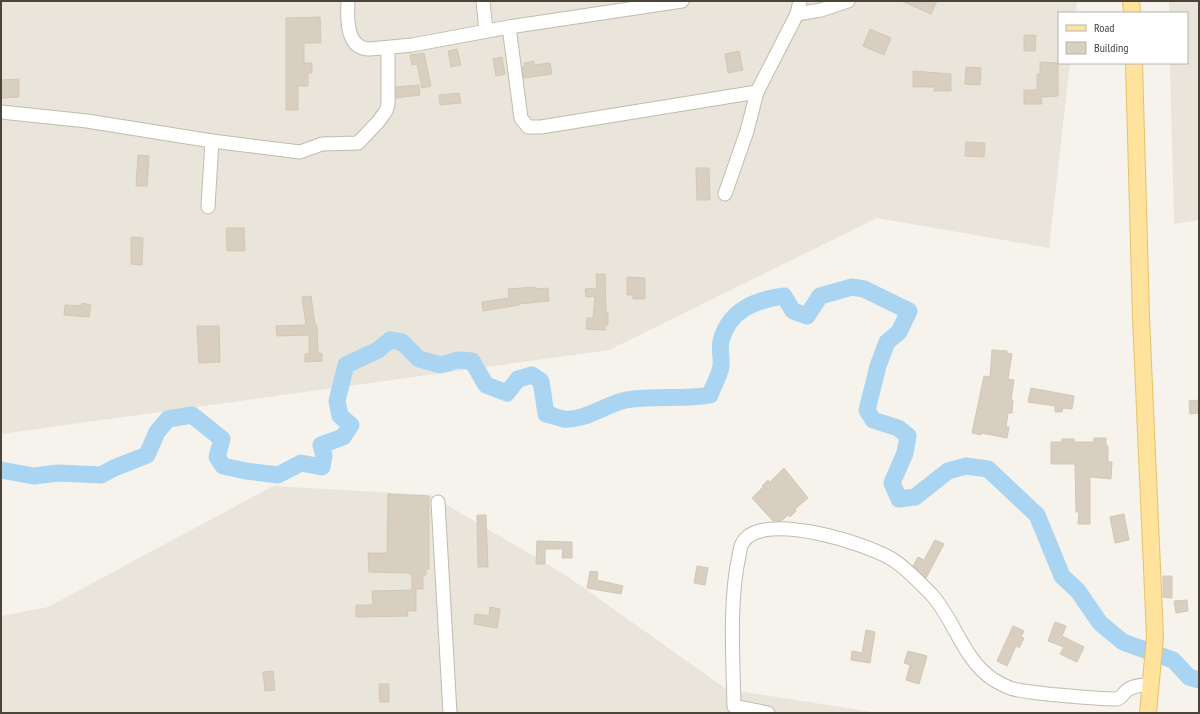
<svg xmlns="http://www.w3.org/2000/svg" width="1200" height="714" font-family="'PT Sans Narrow',sans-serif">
<rect width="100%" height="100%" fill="#f6f3ec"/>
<g fill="#eae5da">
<polygon points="1,1 1077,1 1076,13 1059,13 1059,63 1070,63 1049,248 877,218 609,350 1,434"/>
<polygon points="1169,1 1199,1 1199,220 1174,224 1170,63 1187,63 1187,13 1169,13"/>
<polygon points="273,486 430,495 567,576 726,689 879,713 1,713 1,616 48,607"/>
</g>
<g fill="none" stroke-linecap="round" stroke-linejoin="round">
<path stroke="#a9d4f2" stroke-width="17" d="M1,470L34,476L58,473L101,475L114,468L147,455L157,432L168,419L192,415L222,439L217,457L223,466L246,471L278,475L301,463L322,467L324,456L321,445L343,437L351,425L340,416L337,401L346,365L378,350L390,340L402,342L419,359L441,365L457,360L472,361L486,385L507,393L518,379L532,375L541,381L546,414C552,415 558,418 564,419C585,421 606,404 626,400C654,395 683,400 710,395C713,386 720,375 721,366C722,358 719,349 721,341C729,310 755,300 784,296L793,311L807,316L820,296L852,287L864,289L909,311L899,332L887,342L878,366L867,410L873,420L898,428L908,436L905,453L892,483L899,499L915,497L948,471L966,466L988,469L1037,515L1062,576L1078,591L1100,623L1123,642L1173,660L1189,677L1199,680"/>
</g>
<g fill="#d8cfc1" stroke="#d3c7b4">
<polygon points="902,1 937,1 931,14"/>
<polygon points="320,17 321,43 304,43 304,63 312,63 312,73 308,73 308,86 298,86 298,110 286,110 286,18"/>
<polygon points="870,29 891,38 884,55 863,46"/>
<polygon points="1024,35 1036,35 1035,51 1024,51"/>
<polygon points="457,49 461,65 451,67 448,51"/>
<polygon points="739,51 743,70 728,73 725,54"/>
<polygon points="424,53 431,86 422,88 417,64 412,65 410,55"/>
<polygon points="502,57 505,74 496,76 493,59"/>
<polygon points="534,61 534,65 550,63 552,74 524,78 522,67 525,66 524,63"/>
<polygon points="1040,62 1058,63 1058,96 1041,97 1042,104 1024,104 1024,90 1037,90 1037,74 1040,74"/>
<polygon points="966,67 981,68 980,85 965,84"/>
<polygon points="913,71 951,74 951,91 934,91 935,87 913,87"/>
<polygon points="19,79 19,97 1,98 1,80"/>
<polygon points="419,85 420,95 396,98 396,87"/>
<polygon points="459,93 461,103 440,105 439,95"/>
<polygon points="966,142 985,143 984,157 965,156"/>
<polygon points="138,155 149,156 147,186 136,186"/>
<polygon points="696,168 709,168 710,200 697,200"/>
<polygon points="226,228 244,228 245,251 227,251"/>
<polygon points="131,237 143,238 142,265 131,264"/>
<polygon points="596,274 605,274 606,313 608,313 608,325 605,325 605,330 586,329 587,318 593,318 595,296 586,297 585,289 597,288"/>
<polygon points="627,277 645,278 645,299 633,299 633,295 627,295"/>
<polygon points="535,287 535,289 548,288 549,301 519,304 519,305 483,311 482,302 509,298 508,289"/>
<polygon points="311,296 315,325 317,325 318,354 322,353 322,361 305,362 305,354 309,354 309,335 277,336 276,326 306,325 302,297"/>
<polygon points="82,303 91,305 89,317 64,315 65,305 81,306"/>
<polygon points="197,326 219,326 220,362 199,363"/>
<polygon points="992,350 1007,351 1007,353 1012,354 1008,379 1014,380 1011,400 1013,400 1012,413 1008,413 1006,427 1009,427 1007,438 981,433 981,435 972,433 984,376 990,377"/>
<polygon points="1031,388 1074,396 1072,409 1063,408 1062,412 1055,412 1055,406 1028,402"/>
<polygon points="1199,400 1199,413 1190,414 1189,401"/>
<polygon points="1094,438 1106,438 1106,446 1108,446 1108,462 1112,462 1111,479 1090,477 1090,524 1078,524 1079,512 1076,512 1075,464 1051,464 1051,442 1062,442 1062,439 1074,439 1074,442 1094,442"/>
<polygon points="784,468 808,498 795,509 796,511 790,517 788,515 781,521 773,521 752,498 763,487 762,486 768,480 770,482"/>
<polygon points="388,494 429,496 429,569 426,569 426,575 423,575 423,589 412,589 412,575 410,575 410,573 369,572 368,553 387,553"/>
<polygon points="1124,514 1129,540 1115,543 1110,517"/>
<polygon points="477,515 486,515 488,567 478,567"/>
<polygon points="935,540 944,544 926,578 913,566 918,557 924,560"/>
<polygon points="537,541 572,542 572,558 562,558 563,549 545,549 545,564 536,564"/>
<polygon points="697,566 708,568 705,585 694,583"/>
<polygon points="590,571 598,572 597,580 623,586 621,594 587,588"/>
<polygon points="1163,576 1172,576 1172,598 1163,597"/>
<polygon points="416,590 416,611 407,611 408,616 356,617 356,605 373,605 372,591"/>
<polygon points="1187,600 1188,611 1176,613 1174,601"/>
<polygon points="490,607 500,609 497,628 474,624 475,614 489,616"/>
<polygon points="1055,622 1066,626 1062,636 1084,647 1077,662 1060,654 1064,647 1048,641"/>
<polygon points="1013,626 1024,631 1021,637 1024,638 1019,648 1016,646 1007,666 997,661"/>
<polygon points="866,630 875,632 870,663 851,660 852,651 862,653"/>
<polygon points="908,651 927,656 919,684 906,680 910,665 904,663"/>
<polygon points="273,671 275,690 265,691 263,672"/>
<polygon points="379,684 389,684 389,702 380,702"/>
</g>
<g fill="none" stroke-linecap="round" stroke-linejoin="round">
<g stroke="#c2bbae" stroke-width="15">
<g id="minor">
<path d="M348,1C347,19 346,49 370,49L412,45L509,27L682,1"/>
<polyline points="483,1 486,31"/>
<polyline points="797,14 821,10 848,1"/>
<polyline points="509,27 521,118 528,127 541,127 757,92"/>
<polyline points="1,112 87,121 212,141 300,152 322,144 358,143 378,122 386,111 388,105 388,48"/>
<polyline points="725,194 747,131 757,92 797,14 800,1"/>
<polyline points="208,207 212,141"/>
<polyline points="438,502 450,713"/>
<path d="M768,713L734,706C733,660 729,600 739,556C740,552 740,546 743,542C763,510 870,544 895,561C908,570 920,583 931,594C955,620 963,660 994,680C999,683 1005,686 1010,688C1021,692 1035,692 1047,694C1070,696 1093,699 1117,699C1123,697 1123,692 1129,689C1135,685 1144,685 1151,685"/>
</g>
</g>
<g stroke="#e6c16a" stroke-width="18">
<g id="major">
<polyline points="1131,1 1132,13"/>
<polyline points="1134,63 1141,317 1155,637 1148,713"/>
</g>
</g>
<use href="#minor" stroke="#fff" stroke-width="13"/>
<use href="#major" stroke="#ffe39c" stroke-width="16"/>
</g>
<rect width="1200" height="714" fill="none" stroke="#4b4439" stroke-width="4"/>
<rect x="1058" y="12" width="130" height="52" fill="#ffffff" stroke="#b7b4b0"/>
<rect x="1066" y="25" width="20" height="6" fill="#ffe39c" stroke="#b7b4b0"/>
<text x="1094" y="32" font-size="12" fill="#4b4439">Road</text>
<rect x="1066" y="42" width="20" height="12" fill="#d8cfc1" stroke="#b7b4b0"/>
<text x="1094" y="52" font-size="12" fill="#4b4439">Building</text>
</svg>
